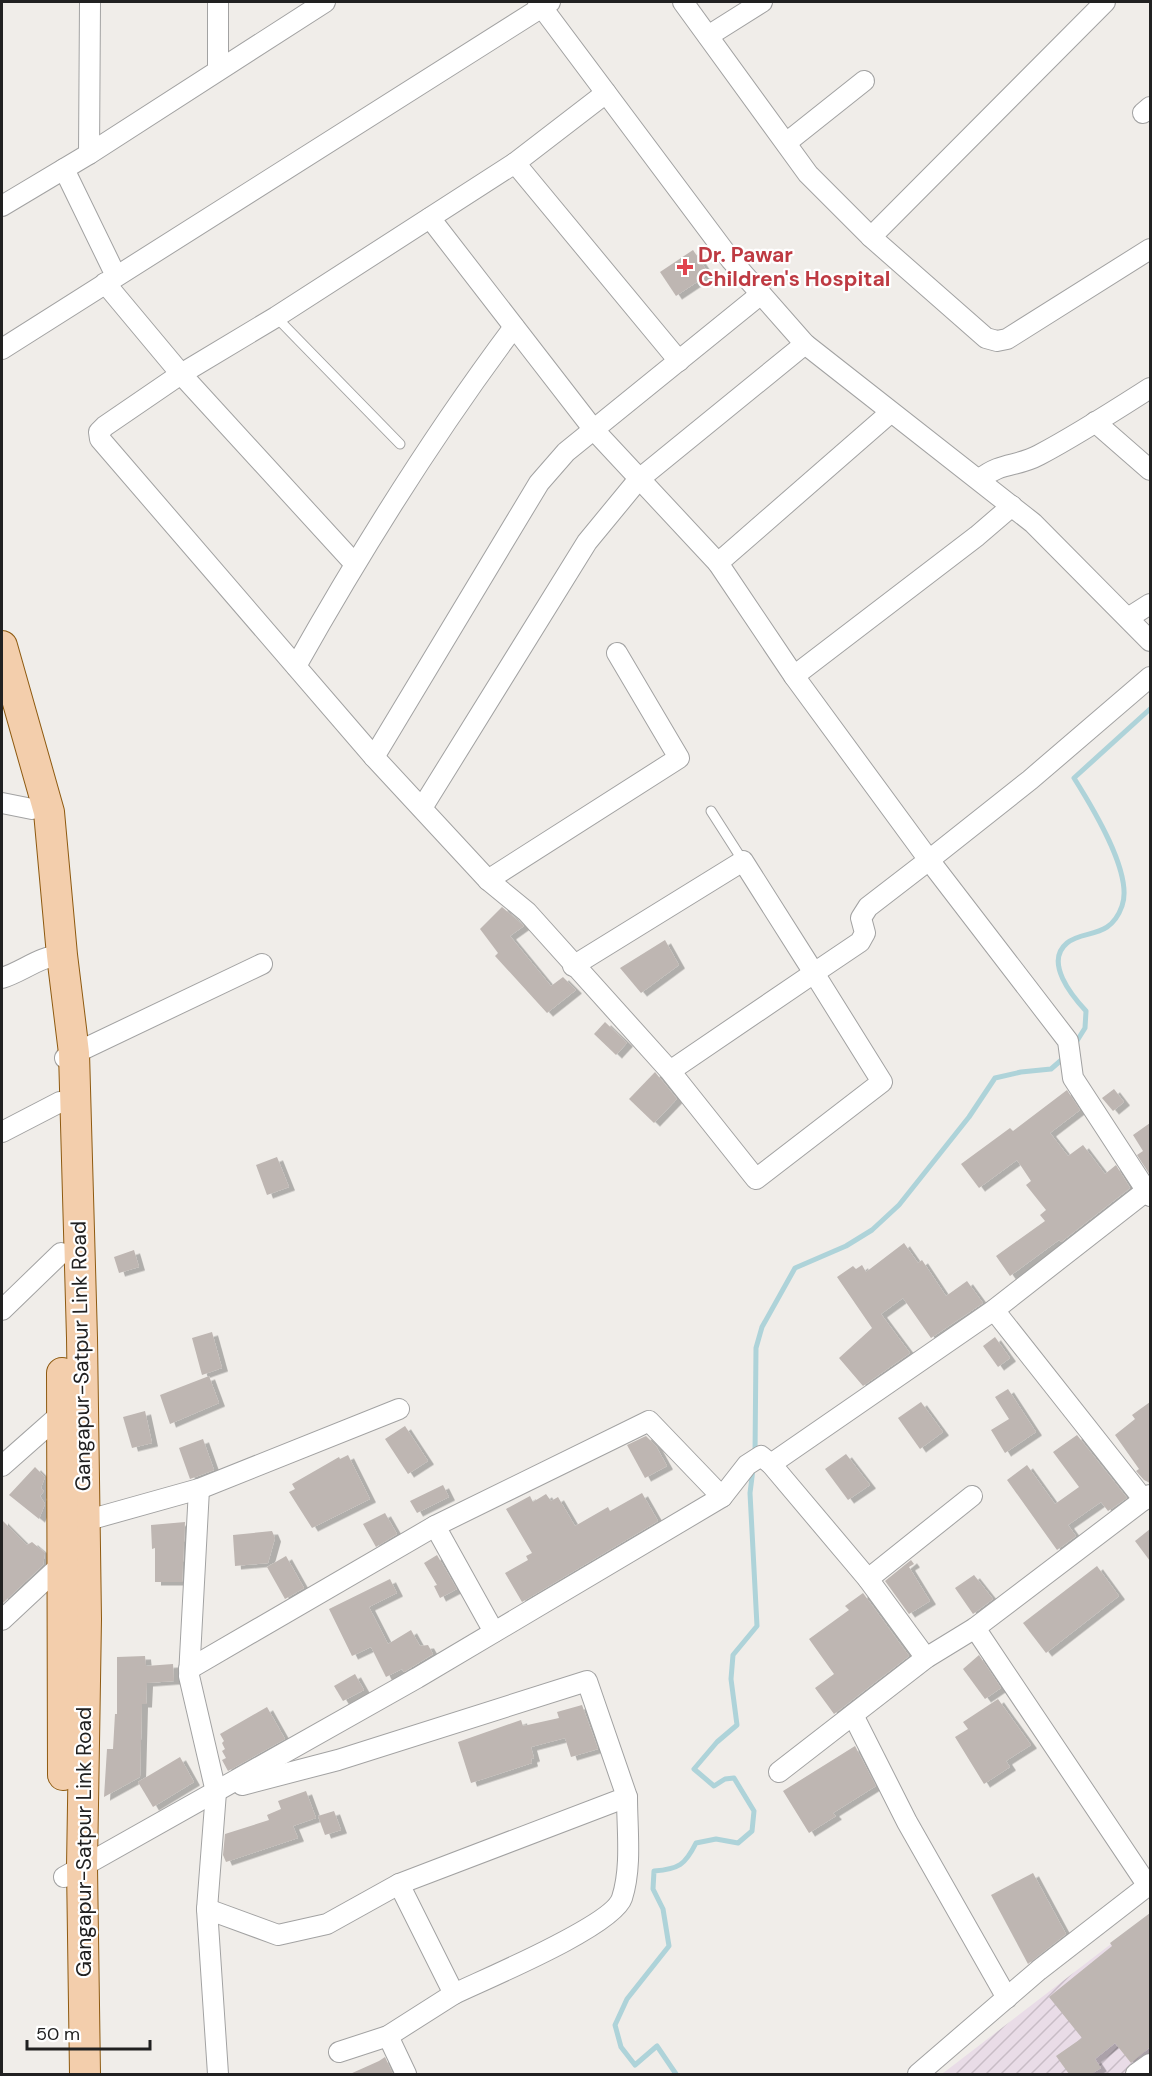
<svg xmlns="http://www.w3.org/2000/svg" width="1152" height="2076" font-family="'DM Sans',sans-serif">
<defs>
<pattern id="industrial-furrows" width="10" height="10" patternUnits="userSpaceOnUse" patternTransform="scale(1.5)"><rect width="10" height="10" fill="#e9dce7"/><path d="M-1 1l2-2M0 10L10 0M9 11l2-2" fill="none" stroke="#c8bcc6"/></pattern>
<filter id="shadow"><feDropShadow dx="6" dy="3.5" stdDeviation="0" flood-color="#0004"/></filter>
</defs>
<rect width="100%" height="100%" fill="#f0ede9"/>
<polygon fill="url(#industrial-furrows)" points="1150,1914 1150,2074 942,2074"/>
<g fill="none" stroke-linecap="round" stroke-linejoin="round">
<g stroke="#aed3d9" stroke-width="5">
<path d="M1075,1044L1085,1028L1086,1011C1072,996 1044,962 1067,943C1084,929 1110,940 1122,906C1134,874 1091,805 1074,778L1150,709"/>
<polyline points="755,1454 756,1348 762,1327 795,1268 846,1246 872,1230 899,1205 969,1117 995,1078 1021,1072 1051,1069 1066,1056"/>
<path d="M676,2074L657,2046L635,2065L621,2047L615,2025L627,1999L669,1946L663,1909L653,1889L654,1871C679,1869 685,1865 696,1843L716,1839L738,1843L752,1831L754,1811L734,1778L725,1779L714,1786L694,1769L717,1742L737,1725L731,1679L733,1655L757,1626L750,1493L753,1469"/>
</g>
</g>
<g fill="#beb6b2" filter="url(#shadow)">
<polygon points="693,250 709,274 676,296 660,272"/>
<polygon points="502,907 524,926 510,936 551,986 563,977 576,990 547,1013 495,956 498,953 480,929"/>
<polygon points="665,940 679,965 641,993 620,968"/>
<polygon points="605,1022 627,1043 616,1055 594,1034"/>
<polygon points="655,1072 677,1099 654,1123 629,1099"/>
<polygon points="1114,1089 1124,1102 1113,1111 1102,1098"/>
<polygon points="1067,1090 1080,1110 1050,1133 1068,1156 1083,1145 1105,1174 1116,1165 1130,1188 1061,1242 1059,1240 1010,1276 996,1256 1045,1221 1040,1215 1046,1210 1026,1185 1031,1181 1017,1160 979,1188 961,1164 1010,1128 1013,1131"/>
<polygon points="1150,1123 1150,1175 1137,1155 1143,1151 1133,1135"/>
<polygon points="277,1157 289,1187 267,1195 256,1165"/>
<polygon points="904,1243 918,1263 922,1260 946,1296 967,1281 983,1303 931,1338 903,1298 881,1314 910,1353 863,1386 839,1358 872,1328 837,1277 853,1266 856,1269 862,1265 866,1272"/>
<polygon points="134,1250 139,1267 119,1273 114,1257"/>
<polygon points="212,1332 222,1368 202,1375 192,1338"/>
<polygon points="995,1337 1010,1358 998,1367 983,1346"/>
<polygon points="209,1376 219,1403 170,1424 160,1395"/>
<polygon points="1008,1389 1036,1432 1005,1453 991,1430 1009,1419 995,1397"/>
<polygon points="921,1402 943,1432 920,1449 898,1418"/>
<polygon points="1150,1402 1150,1483 1144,1480 1136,1471 1139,1469 1115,1435 1135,1419 1132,1415"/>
<polygon points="145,1411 152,1443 132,1448 123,1417"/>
<polygon points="405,1426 428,1461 408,1474 385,1439"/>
<polygon points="1077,1435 1127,1498 1108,1511 1101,1502 1068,1525 1076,1536 1057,1550 1007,1480 1027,1465 1055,1504 1079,1487 1053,1452"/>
<polygon points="646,1436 656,1446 667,1466 645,1478 627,1445"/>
<polygon points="203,1439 214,1470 190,1479 179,1448"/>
<polygon points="846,1454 870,1485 848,1500 825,1469"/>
<polygon points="348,1455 370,1499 312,1528 289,1492 295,1489 292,1484 339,1457 340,1459"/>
<polygon points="35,1467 45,1477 41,1488 44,1491 40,1496 45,1504 39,1519 9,1495"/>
<polygon points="443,1485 449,1497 417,1513 410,1501"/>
<polygon points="642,1493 658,1521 522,1602 505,1573 528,1560 526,1556 532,1553 506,1509 530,1496 533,1502 546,1494 551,1501 558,1497 575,1526 608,1507 610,1511"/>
<polygon points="385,1513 397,1534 376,1547 363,1524"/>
<polygon points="2,1520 27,1545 32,1542 45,1553 43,1565 2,1604"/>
<polygon points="185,1522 182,1582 155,1582 155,1548 152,1549 151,1525"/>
<polygon points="1150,1529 1150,1561 1135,1541"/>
<polygon points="272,1531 275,1538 268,1563 235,1566 233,1535"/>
<polygon points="437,1555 457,1589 440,1598 434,1586 437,1585 424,1563"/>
<polygon points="286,1556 304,1588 285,1599 267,1567"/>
<polygon points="911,1560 914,1564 909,1567 930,1601 909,1614 885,1581"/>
<polygon points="1097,1566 1119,1596 1046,1653 1023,1623"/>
<polygon points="974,1575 993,1599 973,1614 955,1588"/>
<polygon points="390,1579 397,1593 369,1607 388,1644 411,1630 420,1646 428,1645 433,1654 404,1672 402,1669 386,1677 371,1647 352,1656 329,1609"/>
<polygon points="863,1593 909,1656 834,1714 815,1688 834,1674 809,1639 849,1610 845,1606"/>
<polygon points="979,1655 1001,1688 985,1699 963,1669"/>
<polygon points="145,1656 146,1666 173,1664 174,1681 147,1683 146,1704 142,1704 140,1777 104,1797 107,1749 113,1749 115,1714 117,1714 117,1657"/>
<polygon points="355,1674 364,1690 343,1701 334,1686"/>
<polygon points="998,1699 1031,1745 1006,1761 1010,1767 984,1784 955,1737 968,1729 963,1722"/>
<polygon points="582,1705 598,1749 571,1757 565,1738 531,1747 534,1758 531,1759 532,1763 471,1783 458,1742 521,1720 523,1726 559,1718 557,1712"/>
<polygon points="267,1707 285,1739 228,1771 222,1760 226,1758 222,1751 225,1749 222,1743 224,1741 220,1734"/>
<polygon points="855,1746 876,1786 833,1813 836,1816 809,1833 783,1791"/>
<polygon points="180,1757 194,1782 153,1807 138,1782"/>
<polygon points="306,1791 316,1818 293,1826 298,1838 226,1862 223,1855 225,1834 269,1820 267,1815 281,1809 278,1801"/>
<polygon points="334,1811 341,1830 325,1835 318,1816"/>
<polygon points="1033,1873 1066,1934 1028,1964 991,1895"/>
<polygon points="1150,1913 1150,2047 1131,2063 1115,2043 1095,2059 1101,2068 1091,2074 1069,2074 1056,2056 1082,2038 1049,1997 1112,1946 1110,1943"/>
<polygon points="385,2057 393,2074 350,2074 379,2061"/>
</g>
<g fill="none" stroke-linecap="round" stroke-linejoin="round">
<g stroke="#a2a2a2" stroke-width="11">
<g id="service">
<polyline points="276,317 400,444"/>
<polyline points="711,811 743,861"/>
</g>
</g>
<g stroke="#a2a2a2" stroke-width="22">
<g id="minor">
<polyline points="218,2 218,70"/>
<polyline points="538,2 731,260 805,344 1033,523 1150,641"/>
<polyline points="683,2 808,174 871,237 1105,2"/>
<polyline points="708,36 762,2"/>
<polyline points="606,93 515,163 679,361"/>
<polyline points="1143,113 1150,107"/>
<polyline points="786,143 864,81"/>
<polyline points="89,154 90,2"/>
<polyline points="515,163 276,317 181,374 105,426 99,432 100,439 374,757 488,880 527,912 670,1071 756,1179 882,1082 814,973 670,1071"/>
<polyline points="64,169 116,276"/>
<polyline points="2,206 89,154 325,2"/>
<polyline points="430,218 594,430 718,563"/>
<polyline points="871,237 986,338 997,341 1007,339 1150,249"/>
<polyline points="105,283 181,374 354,563"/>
<polyline points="2,349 550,2"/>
<polyline points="1095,422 1150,470"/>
<path d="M980,479C1001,462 1017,467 1039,455C1077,435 1114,411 1150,388"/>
<polyline points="1128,618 1150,604"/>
<path d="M296,666C362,549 433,435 514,327"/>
<polyline points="794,676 977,536 1012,506"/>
<polyline points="1150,677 1030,780 929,860 1068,1041 1073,1078 1150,1196"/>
<polyline points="374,757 539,483 566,452 761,294"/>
<polyline points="2,803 32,809"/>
<polyline points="422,808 587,542 638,480 805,344"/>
<polyline points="488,880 679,758 617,653"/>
<polyline points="573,966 743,861 814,973 860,942 865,933 861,918 868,907 929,860 794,676 718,563 890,413"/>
<path d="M2,978C22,972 40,956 62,955"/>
<polyline points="65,1058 262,964"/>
<polyline points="2,1132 60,1102"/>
<polyline points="2,1310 61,1253"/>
<polyline points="994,1310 1144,1500"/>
<polyline points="771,1464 868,1579 926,1658"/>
<polyline points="2,1466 62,1413 69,1412"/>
<polyline points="199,1489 189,1676 216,1792 207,1909 218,2074"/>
<polyline points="74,1524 199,1489 399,1409"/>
<polyline points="435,1526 494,1632"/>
<polyline points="868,1579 972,1496"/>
<polyline points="2,1620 62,1564"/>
<polyline points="975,1628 1148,1886"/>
<polyline points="189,1669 435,1526 649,1421 722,1497"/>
<polyline points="853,1715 907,1822 1007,1998"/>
<polyline points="779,1772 926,1658 975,1628 1150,1495"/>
<polyline points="64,1877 417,1678 722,1497 747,1465 761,1456 771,1464 994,1310 1150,1188"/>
<polyline points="207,1909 278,1935 327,1924 399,1884 627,1797 587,1681 338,1760 242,1785"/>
<path d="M454,1994C485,1979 613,1926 622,1898C632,1867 627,1829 627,1797"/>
<polyline points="388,2036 406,2074"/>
<polyline points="339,2052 388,2036 454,1994 399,1884"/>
<polyline points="918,2074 1039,1970 1150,1884"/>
<polyline points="1136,2074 1150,2064"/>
</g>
</g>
<g stroke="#8e5a10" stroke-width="32">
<g id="primary">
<polyline points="2,646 49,812 62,955 74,1053 82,1338 86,1619 82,1867 85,2074"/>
<polyline points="62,1373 63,1775"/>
</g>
</g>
<use href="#service" stroke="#fff" stroke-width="9"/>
<use href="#minor" stroke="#fff" stroke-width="20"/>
<use href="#primary" stroke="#f3ceac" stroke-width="30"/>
</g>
<path fill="#e0444e" stroke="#fff" stroke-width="2" d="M682 258h6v6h6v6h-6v6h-6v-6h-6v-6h6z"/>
<g text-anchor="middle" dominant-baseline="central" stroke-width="4.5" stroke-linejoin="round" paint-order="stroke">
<g font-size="21" font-weight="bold" fill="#be3a42" stroke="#fff" text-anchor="start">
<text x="698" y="255">Dr. Pawar<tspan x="698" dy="24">Children's Hospital</tspan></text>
</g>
<g font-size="21" fill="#212121" stroke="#fff">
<text transform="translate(81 1356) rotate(-91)">Gangapur-Satpur Link Road</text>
<text transform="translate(84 1842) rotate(-90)">Gangapur-Satpur Link Road</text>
</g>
</g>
<rect width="1152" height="2076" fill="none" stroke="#212121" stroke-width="6"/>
<path d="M27 2040v9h123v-9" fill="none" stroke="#212121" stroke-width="3"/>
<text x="36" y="2040" font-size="18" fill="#212121" stroke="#ffffff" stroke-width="4.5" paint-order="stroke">50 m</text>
</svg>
